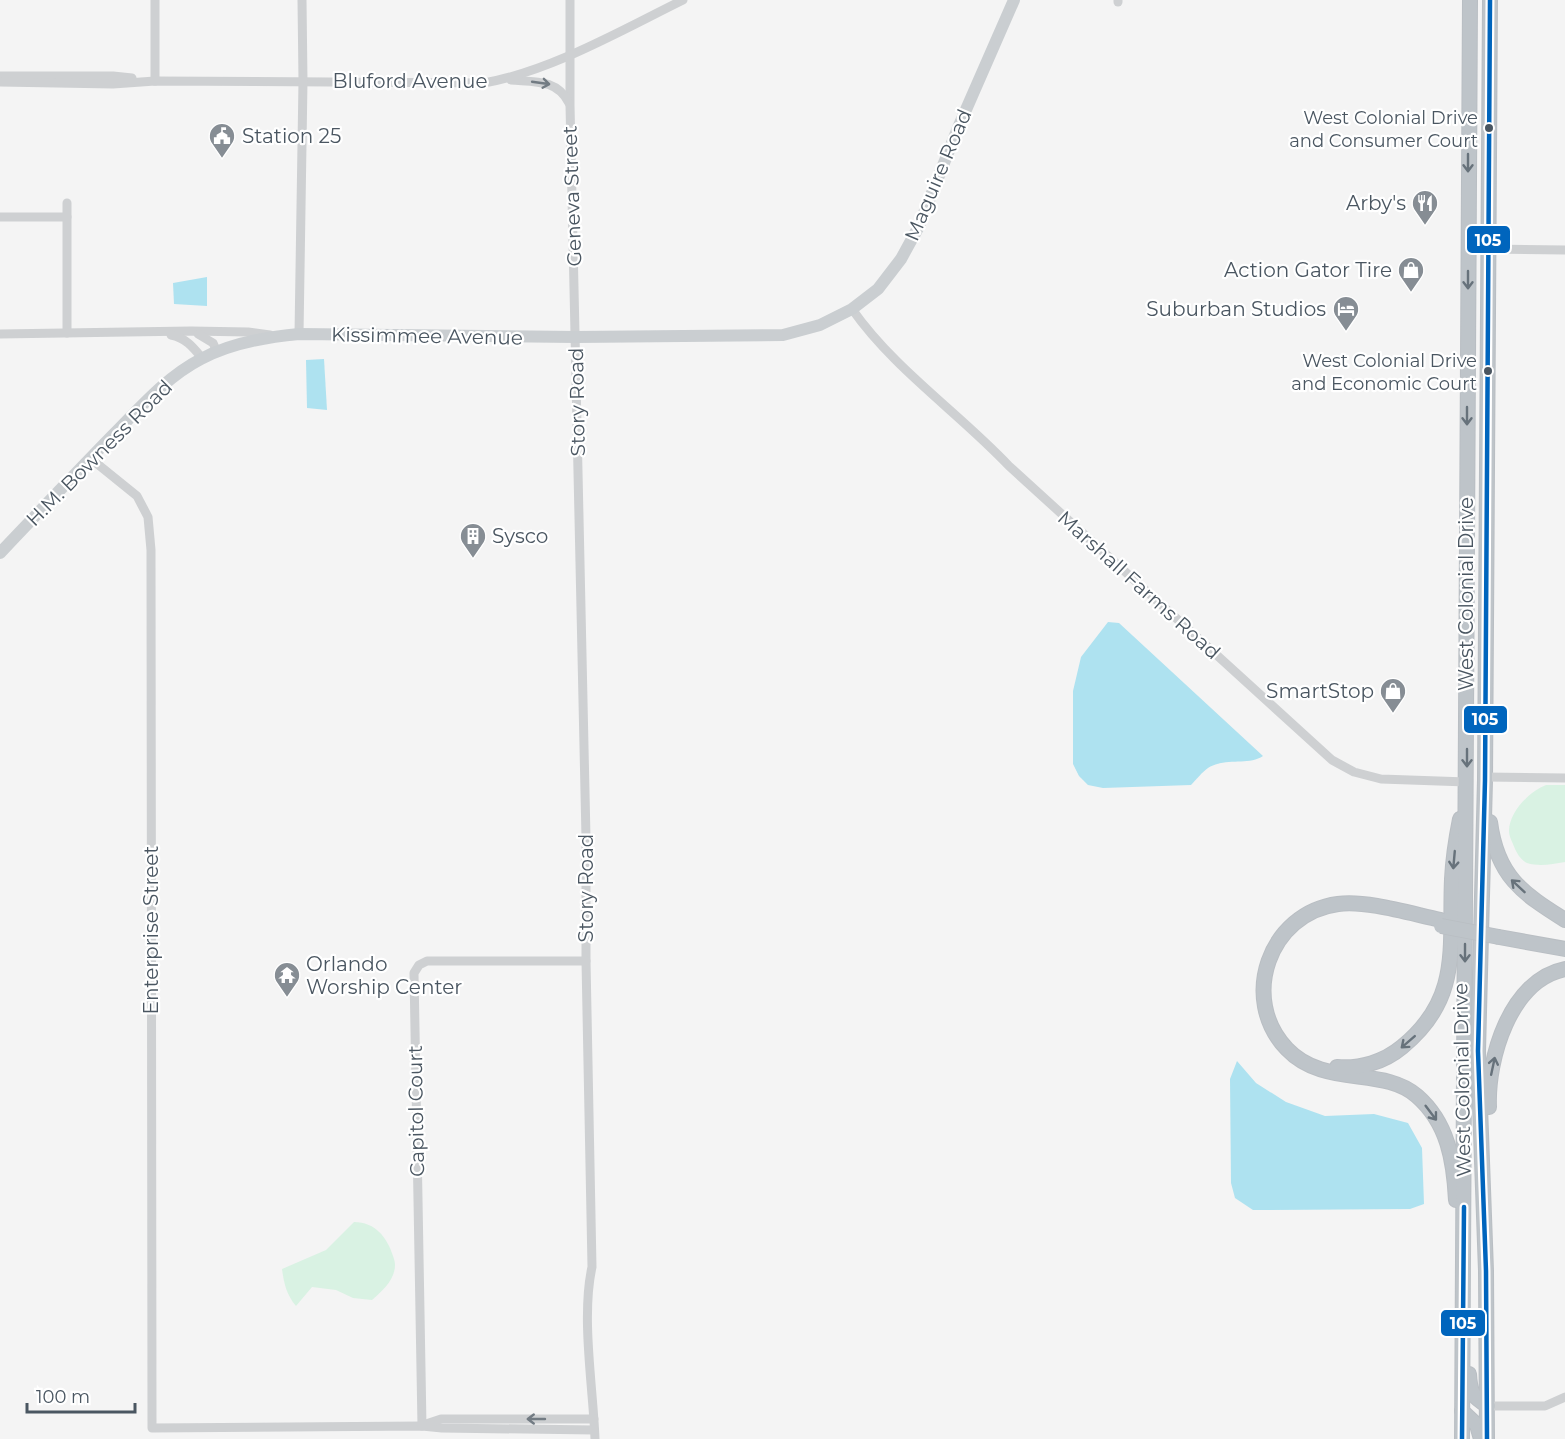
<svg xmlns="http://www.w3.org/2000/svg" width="1565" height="1439" font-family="Montserrat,sans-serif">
<rect width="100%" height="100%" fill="#f4f4f4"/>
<g fill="#d9f2e3">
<path d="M1546,785H1565V862C1552,864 1540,867 1527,863C1521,860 1518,855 1515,849C1513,843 1509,837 1509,831C1509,812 1530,791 1546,785Z"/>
<path d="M354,1222C375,1222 387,1237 393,1256C394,1259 395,1262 395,1265C395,1280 382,1291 372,1300L353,1298L336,1290L312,1287L296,1306C286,1294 284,1283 282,1269L326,1250Z"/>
</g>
<g fill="#aee2f0">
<polygon points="207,277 207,306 174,304 173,283"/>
<polygon points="324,359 327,410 307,408 306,360"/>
<path d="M1108,622L1119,623L1263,756C1248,766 1225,757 1208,768C1202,772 1196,780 1191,785L1103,788L1088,785L1079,776L1073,764V691L1081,657Z"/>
<polygon points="1237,1061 1256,1083 1286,1102 1325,1116 1374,1114 1408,1123 1422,1148 1424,1204 1410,1209 1253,1210 1235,1198 1231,1183 1230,1079"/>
</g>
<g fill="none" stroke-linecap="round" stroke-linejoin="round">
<g stroke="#b9bec3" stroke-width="16">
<g id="highway">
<path d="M1490,822C1497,876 1522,893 1565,920"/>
<path d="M1441,920C1412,914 1367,900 1338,904C1269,913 1239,999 1287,1049C1324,1088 1383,1066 1417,1096C1448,1123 1454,1161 1456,1200"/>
<polyline points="1499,937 1565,949"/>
<path d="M1337,1067C1360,1069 1384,1062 1402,1047C1462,998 1449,947 1452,879C1453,859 1456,839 1460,819"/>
<path d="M1489,1107C1487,1059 1510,980 1565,969"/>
<path d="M1469,1374C1470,1393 1473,1397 1488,1406"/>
<polyline points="1462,1411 1477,1425 1481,1439"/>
<polyline points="1462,1439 1470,0"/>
<polyline points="1487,1439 1486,1271 1478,1051 1485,780 1490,0"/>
</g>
</g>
<g stroke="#ced0d2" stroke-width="9">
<polyline points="155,0 155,81"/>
<path d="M570,0V105L586,838V961L592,1267C581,1317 593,1386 595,1439"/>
<polyline points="1118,0 1118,2"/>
<polyline points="0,76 113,76 132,78"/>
<path d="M511,80C534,82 557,79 569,103"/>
<path d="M0,82L113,84L155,81L484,83C551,71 622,30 683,0"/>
<polyline points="0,217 67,217"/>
<polyline points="1489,249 1565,250"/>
<path d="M852,309C894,369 959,413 1009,466L1332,760L1354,772L1381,779L1467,782"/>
<polyline points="67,333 67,203"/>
<polyline points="0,334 191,331 248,332 270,335"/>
<polyline points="198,334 213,343 217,352"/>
<polyline points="299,334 303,81 302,0"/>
<path d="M171,335C186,338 193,347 202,358"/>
<polyline points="90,458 137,496 148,517 151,550 152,1428 422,1426 442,1428 594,1430"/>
<polyline points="1485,777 1565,778"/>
<polyline points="1488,1406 1545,1406 1565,1397"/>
<polyline points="426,1424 441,1419 594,1419"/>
<polyline points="422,1426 414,973 419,965 427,961 586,961"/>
</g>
<path stroke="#caced1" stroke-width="12" d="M0,553C37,514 74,475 111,437C139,409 166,377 201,359C231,343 266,337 299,334L576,337L783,335L820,325L852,309L878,289L901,259L918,228L958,128L1014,0"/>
<use href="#highway" stroke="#bec4c9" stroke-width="14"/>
<g stroke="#b9bec3" stroke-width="16" stroke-linecap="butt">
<polyline id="highway-bridge" points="1441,926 1499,937"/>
</g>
<use href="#highway-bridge" stroke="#bec4c9" stroke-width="14"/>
<g stroke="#fff" stroke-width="9">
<g id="bus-1">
<polyline points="1462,1439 1464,1207"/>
<polyline points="1487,1439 1486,1271 1478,1051 1485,780 1490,0"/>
</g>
</g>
<use href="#bus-1" stroke="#0065bd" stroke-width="4.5"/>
</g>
<defs><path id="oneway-shaft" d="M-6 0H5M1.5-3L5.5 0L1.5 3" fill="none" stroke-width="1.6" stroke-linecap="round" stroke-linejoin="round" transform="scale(1.5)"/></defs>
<g stroke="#727b83">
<use href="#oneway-shaft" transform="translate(541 83) rotate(8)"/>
<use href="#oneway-shaft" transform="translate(536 1419) rotate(180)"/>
</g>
<g stroke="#67727b">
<use href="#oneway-shaft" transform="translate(1468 163) rotate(90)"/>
<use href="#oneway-shaft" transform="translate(1468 280) rotate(90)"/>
<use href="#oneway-shaft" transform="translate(1467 416) rotate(90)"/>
<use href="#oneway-shaft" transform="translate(1467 758) rotate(90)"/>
<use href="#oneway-shaft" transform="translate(1454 860) rotate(95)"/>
<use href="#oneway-shaft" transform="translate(1518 886) rotate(-137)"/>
<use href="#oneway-shaft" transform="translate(1465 953) rotate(90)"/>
<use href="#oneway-shaft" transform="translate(1408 1042) rotate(139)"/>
<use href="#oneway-shaft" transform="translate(1493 1066) rotate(-78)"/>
<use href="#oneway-shaft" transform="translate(1431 1113) rotate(53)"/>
</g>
<defs>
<g id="civic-pin" transform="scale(1.35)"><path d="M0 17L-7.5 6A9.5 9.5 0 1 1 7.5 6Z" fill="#868d94" stroke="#fff"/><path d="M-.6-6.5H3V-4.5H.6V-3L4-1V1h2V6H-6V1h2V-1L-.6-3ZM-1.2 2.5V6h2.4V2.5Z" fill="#fff"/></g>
<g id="restaurant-pin" transform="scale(1.35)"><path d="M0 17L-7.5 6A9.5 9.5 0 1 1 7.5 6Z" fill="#868d94" stroke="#fff"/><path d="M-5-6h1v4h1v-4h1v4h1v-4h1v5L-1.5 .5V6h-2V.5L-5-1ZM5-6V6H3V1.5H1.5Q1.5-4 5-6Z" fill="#fff"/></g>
<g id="shop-pin" transform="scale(1.35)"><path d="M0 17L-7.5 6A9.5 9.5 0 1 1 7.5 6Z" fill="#868d94" stroke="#fff"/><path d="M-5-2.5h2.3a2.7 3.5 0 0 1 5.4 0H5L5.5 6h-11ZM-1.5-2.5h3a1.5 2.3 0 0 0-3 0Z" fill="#fff"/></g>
<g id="hotel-pin" transform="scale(1.35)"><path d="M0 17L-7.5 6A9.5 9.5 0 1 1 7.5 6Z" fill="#868d94" stroke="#fff"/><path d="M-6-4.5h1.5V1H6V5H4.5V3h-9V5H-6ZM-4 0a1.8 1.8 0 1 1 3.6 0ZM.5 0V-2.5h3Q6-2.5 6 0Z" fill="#fff"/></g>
<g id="building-pin" transform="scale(1.35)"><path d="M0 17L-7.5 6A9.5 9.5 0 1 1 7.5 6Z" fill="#868d94" stroke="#fff"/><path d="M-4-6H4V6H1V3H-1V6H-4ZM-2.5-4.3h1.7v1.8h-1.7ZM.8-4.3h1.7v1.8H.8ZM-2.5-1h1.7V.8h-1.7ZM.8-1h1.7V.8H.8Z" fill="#fff"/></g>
<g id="temple-pin" transform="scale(1.35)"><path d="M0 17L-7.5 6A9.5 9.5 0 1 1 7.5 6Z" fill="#868d94" stroke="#fff"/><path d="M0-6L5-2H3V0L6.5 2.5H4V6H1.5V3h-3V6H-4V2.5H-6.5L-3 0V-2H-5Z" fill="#fff"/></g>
</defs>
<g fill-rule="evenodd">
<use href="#civic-pin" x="222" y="136"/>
<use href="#restaurant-pin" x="1425" y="203"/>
<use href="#shop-pin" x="1411" y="270"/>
<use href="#hotel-pin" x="1346" y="309"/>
<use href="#building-pin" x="473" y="536"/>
<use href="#shop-pin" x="1393" y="691"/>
<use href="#temple-pin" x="287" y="975"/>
</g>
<g fill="#4a5661" stroke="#fff" stroke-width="2">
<circle cx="1489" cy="128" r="5"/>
<circle cx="1488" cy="371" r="5"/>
</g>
<g text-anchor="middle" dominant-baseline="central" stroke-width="4.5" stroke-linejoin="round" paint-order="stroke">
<g font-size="18" fill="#4a5661" stroke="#fff" text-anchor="end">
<text x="1478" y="118">West Colonial Drive<tspan x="1478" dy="23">and Consumer Court</tspan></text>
<text x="1477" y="361">West Colonial Drive<tspan x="1477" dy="23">and Economic Court</tspan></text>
</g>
<g font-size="20" fill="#4a5661" stroke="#fff">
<text x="410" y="81">Bluford Avenue</text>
<text transform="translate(938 175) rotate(-67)">Maguire Road</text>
<text transform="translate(572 196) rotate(-92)">Geneva Street</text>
<text transform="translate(427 336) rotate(1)">Kissimmee Avenue</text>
<text transform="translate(577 402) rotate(-91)">Story Road</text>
<text transform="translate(99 453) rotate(-45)">H.M. Bowness Road</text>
<text transform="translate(1139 585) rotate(42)">Marshall Farms Road</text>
<text transform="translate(1466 594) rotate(-90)">West Colonial Drive</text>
<text transform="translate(586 888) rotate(-90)">Story Road</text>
<text transform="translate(151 930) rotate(-90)">Enterprise Street</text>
<text transform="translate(1462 1080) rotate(-91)">West Colonial Drive</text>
<text transform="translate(416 1111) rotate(-91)">Capitol Court</text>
</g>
<g font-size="20" fill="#4a5661" stroke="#fff" text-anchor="end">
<text x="242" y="136" text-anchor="start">Station 25</text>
<text x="1406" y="203">Arby's</text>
<text x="1392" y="270">Action Gator Tire</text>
<text x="1326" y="309">Suburban Studios</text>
<text x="492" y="536" text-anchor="start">Sysco</text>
<text x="1374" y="691">SmartStop</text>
<text x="306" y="964" text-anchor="start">Orlando<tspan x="306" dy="23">Worship Center</tspan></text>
</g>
</g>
<g stroke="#fff" stroke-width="2">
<rect x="1466" y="225" width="45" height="29" rx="6" fill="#0065bd"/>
<rect x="1463" y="705" width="45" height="29" rx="6" fill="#0065bd"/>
<rect x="1440" y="1309" width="46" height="28" rx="6" fill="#0065bd"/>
</g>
<g font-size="16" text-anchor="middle" font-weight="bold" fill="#fff">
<text x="1488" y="246">105</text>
<text x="1485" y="725">105</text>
<text x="1463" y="1329">105</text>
</g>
<path d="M27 1403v9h108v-9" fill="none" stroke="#4a5661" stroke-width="3"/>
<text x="36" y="1403" font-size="18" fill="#4a5661" stroke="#ffffff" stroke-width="4.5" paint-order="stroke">100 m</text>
</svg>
